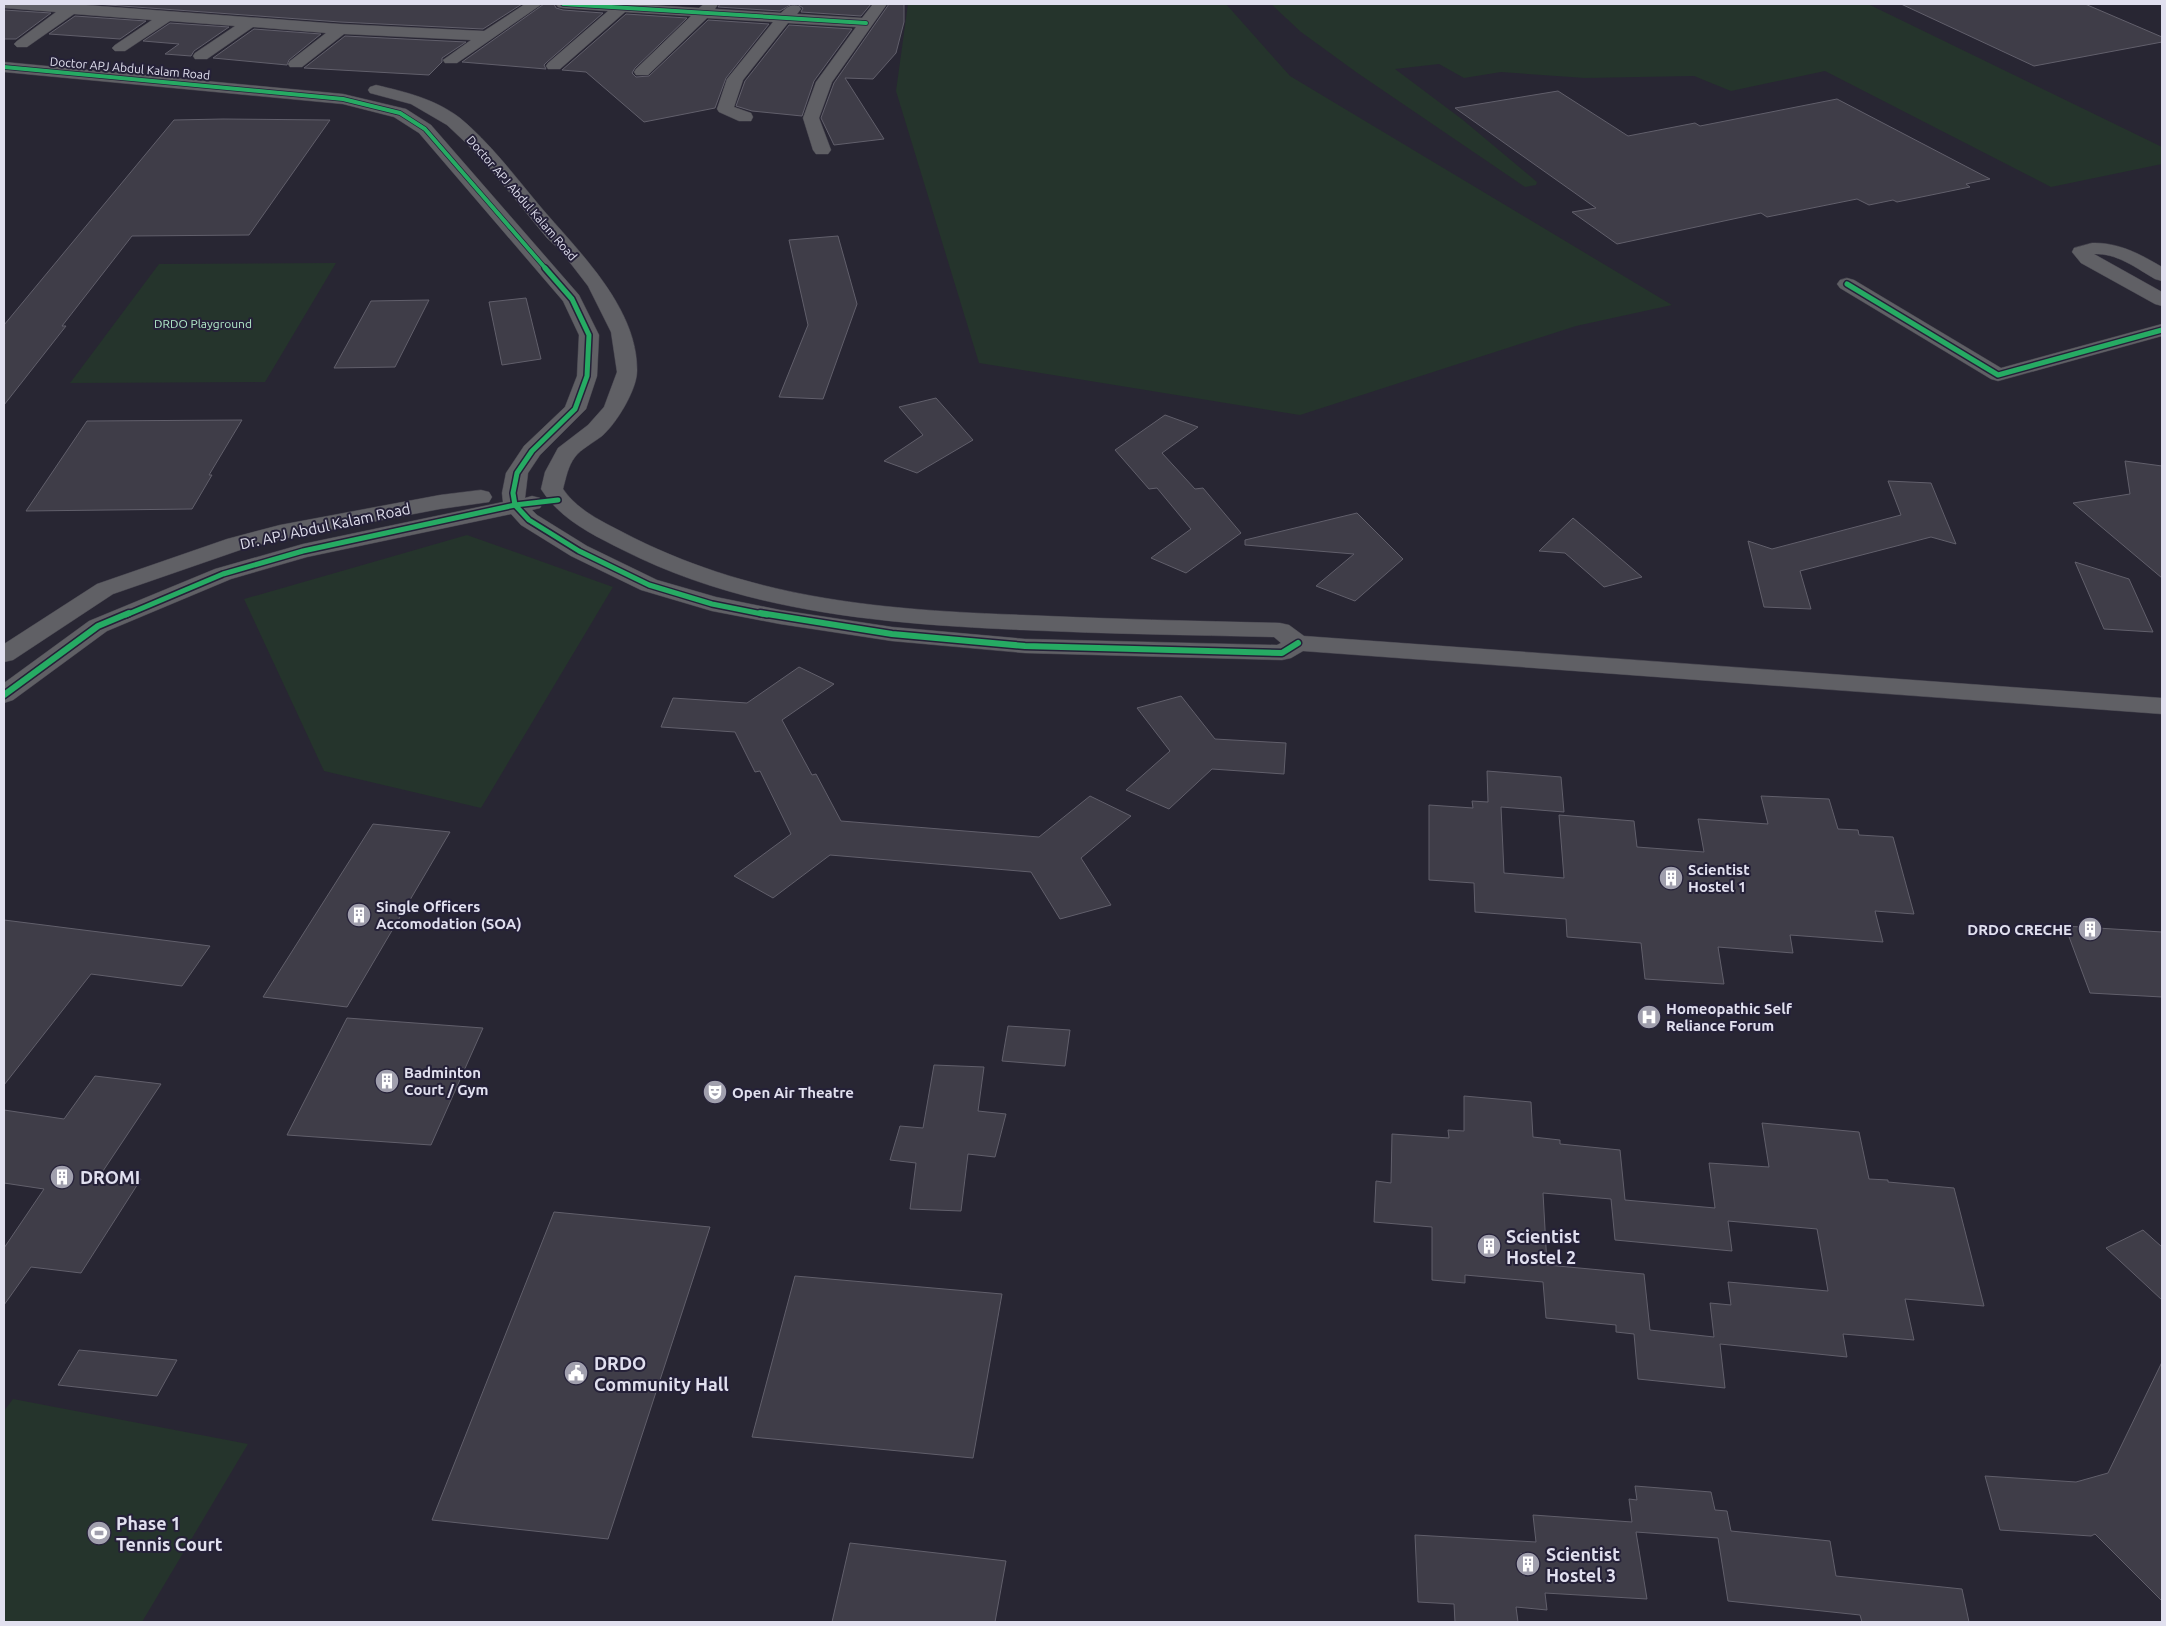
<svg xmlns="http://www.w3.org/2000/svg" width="2166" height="1626" font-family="Ubuntu,sans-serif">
<rect width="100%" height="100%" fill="#282633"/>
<g fill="#25342c">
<polygon points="908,4 1226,4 1290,76 1672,305 1576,326 1300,415 979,363 896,91"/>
<polygon points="1271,4 1868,4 2162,147 2162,164 2051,187 1825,71 1731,91 1694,76 1585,78 1501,72 1464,78 1439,64 1395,69 1463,120 1537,182 1536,185 1525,187 1356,72 1301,32"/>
<polygon points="336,263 265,382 70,383 159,264"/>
<polygon points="467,535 613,587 481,808 324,771 244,599"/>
<polygon points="13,1399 248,1444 142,1622 4,1622 4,1411"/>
</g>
<g fill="#3f3d48" stroke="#615f6b" fill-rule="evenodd">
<polygon points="95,4 522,4 483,29 340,22"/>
<polygon points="544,4 554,4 556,8 563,10 603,13 547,62 544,65 546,69 462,62"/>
<polygon points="720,4 792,4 780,11 718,7"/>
<polygon points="797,4 871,4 861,16 801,12 803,8"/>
<polygon points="889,4 904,4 904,22 896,53 873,79 845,78 884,139 834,145 821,118 834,83"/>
<polygon points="1901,4 2085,4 2162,37 2162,42 2034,66"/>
<polygon points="4,10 51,13 16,39 4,39"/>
<polygon points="626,14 687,18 635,68 632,73 636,77 649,76 708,20 769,24 726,78 715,108 644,122 586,72 562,70"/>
<polygon points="75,16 146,21 120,39 49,34"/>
<polygon points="170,23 229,27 194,51 191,56 165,54 179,44 143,41"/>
<polygon points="789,25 852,29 814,81 802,116 752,111 736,106 745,81"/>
<polygon points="254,29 321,34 289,60 287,65 213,58"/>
<polygon points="345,36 466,42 442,58 442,62 429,75 304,68"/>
<polygon points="1558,91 1628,136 1695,123 1700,126 1837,99 1990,179 1966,184 1970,187 1897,202 1893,200 1869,205 1857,199 1767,217 1761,213 1617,244 1572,212 1596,208 1455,108"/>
<polygon points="223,119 330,120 249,235 132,236 62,326 66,326 4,405 4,325 174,120"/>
<polygon points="838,236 857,304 823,399 779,397 808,325 789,240"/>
<polygon points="526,298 541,359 502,365 489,302"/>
<polygon points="429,300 395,367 334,368 371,301"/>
<polygon points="936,398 973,440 917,473 884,461 923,435 899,407"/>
<polygon points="1165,415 1198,427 1162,453 1195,489 1203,488 1241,533 1186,573 1151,558 1191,529 1157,488 1149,489 1115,450"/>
<polygon points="242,420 209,475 212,475 192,509 26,511 87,421"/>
<polygon points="2125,461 2162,466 2162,578 2073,503 2130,494"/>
<polygon points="1888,481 1931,483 1956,544 1931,537 1800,571 1811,609 1764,607 1748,541 1772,549 1901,515"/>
<polygon points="1357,513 1403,559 1355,601 1316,586 1354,554 1245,545 1245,540"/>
<polygon points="1573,518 1592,534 1642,577 1604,587 1565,553 1539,551"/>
<polygon points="2075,562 2129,579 2153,632 2104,629"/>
<polygon points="799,667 834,684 782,720 812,775 816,774 841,821 1039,837 1090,796 1131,816 1081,858 1111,905 1060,919 1031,872 830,855 773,898 734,876 791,834 760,771 755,772 735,732 661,727 673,698 747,703"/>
<polygon points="1181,696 1215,739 1286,743 1284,774 1212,769 1169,809 1126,790 1170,751 1137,708"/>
<polygon points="1487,771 1561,777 1564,812 1501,807 1504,873 1564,878 1559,815 1634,821 1637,847 1704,852 1698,819 1768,824 1761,796 1829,799 1838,829 1858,830 1859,835 1893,837 1914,914 1875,911 1883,942 1790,935 1793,953 1718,947 1724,984 1645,979 1641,943 1567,937 1566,919 1475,912 1474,883 1429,880 1429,805 1473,808 1472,801 1488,802"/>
<polygon points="373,824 450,832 347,1007 263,997"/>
<polygon points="4,920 210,946 182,986 91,974 4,1085"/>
<polygon points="2065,926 2162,932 2162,997 2090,993"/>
<polygon points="347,1018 483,1028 431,1145 287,1135"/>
<polygon points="1008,1026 1070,1030 1065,1066 1002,1061"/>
<polygon points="934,1065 984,1067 978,1111 1006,1114 995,1157 968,1154 961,1211 910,1209 916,1163 890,1160 900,1126 923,1128"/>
<polygon points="95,1076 161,1084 101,1174 141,1179 81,1273 31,1267 4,1305 4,1248 44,1189 4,1183 4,1110 64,1119"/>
<path d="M1464,1096L1531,1102L1533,1137L1560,1140V1144L1620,1150L1625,1200L1715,1208L1709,1163L1769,1167L1762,1123L1859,1132L1869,1179L1888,1180V1182L1954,1188L1984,1306L1905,1299L1914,1340L1843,1334L1847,1357L1720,1344L1725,1388L1638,1379L1634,1334L1616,1332V1325L1546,1318L1543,1282L1465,1275V1283L1432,1280V1227L1374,1222L1376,1181L1391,1183L1392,1134L1449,1138L1448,1130L1464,1131ZM1543,1193L1611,1199L1615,1240L1732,1251L1728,1221L1817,1229L1828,1291L1728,1282L1731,1305L1710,1303L1714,1337L1650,1330L1644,1274L1547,1265Z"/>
<polygon points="554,1212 710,1227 608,1539 432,1520"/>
<polygon points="2143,1230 2162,1247 2162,1300 2106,1248"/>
<polygon points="795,1276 1002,1294 973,1458 752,1437"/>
<polygon points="79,1350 177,1360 157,1396 58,1385"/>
<polygon points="2162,1362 2162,1601 2095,1534 2091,1536 2000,1530 1985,1476 2076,1482 2108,1473"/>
<polygon points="1635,1486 1711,1492 1715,1510 1727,1511 1731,1531 1830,1541 1836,1576 1962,1589 1969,1622 1862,1622 1860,1615 1728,1601 1718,1538 1636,1532 1647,1599 1545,1593 1547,1610 1516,1607 1518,1622 1455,1622 1454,1604 1418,1602 1415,1535 1536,1542 1533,1515 1632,1522 1629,1499 1637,1500"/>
<polygon points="850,1543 1006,1561 995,1622 832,1622"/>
</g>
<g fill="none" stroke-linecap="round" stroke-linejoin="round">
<g stroke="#43414c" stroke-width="1">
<g id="minor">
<polygon points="4,4 73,4 340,24 484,31 525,4 542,4 457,63 445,63 443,60 471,40 344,34 302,67 290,67 288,64 290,61 326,33 253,27 207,59 195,59 193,56 195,53 235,26 170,21 125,51 115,51 112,48 115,45 152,20 74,14 27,47 17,47 14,44 17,41 56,12 4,8"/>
<path d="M556,4H633L699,8L704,4H718L715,9L781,13C787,7 790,4 799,6L801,9L797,14L862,18L873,4H887L832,82L819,118L831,150L828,154H816L813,150L803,118L816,82L856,27L788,23L743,80L734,107L751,113L753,117L751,121H739L719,112L717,109L727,79L773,22L707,18L648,75H636L634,72L636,69L691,16L625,12L560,69H548L546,66L548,63L608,11L563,8L558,7Z"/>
<path d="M4,62L343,94L406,109L431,125L579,295L599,335L597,376L586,409L540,455L528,473L525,498L532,496L540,498L543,503L540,508L532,510L537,515L587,546L657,580L716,597L780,610L892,627L1025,639L1277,645L1281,643L1274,637C1191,635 1107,634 1024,630C887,624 747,613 623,550C591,534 560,519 541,489L545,472L558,448L588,425L604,407L617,372L611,332L588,286L561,251L547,238L487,165L465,142L447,125L411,104L370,93L368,90L370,87L376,85C406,92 435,99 460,118C490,143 514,175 539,205C577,250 638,307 637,371C637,390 616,424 602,436C593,443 581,449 575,457C568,466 566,478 563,489C579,513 610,525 634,538C759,600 886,610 1023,615C1109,619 1194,621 1280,623L1289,625L1304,636L2162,698V714L1303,651L1291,658L1282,660L1025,653L892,641L780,624L712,611L641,590L571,556L521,525L511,514L307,557L231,579L107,631L13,700L4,703V683L89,621L215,569L303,544L503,502L502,493L506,473L524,446L565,407L577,376L579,335L563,301L419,133L394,117L343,104L4,72Z"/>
<path d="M2092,243C2118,242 2140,254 2162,267V281L2155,279C2136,268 2117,253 2094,254L2162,292V306L2155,304L2081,263L2072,252L2074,248Z"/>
<polygon points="1847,278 1854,280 2001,368 2162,324 2162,336 1998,381 1991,379 1840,288 1837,284 1840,280"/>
<polygon points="481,490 489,492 492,497 489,502 440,509 282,539 243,549 113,594 13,660 4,662 4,644 97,584 227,539 280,525 440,495"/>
</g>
</g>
<use href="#minor" fill="#606065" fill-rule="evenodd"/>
<g stroke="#252138" stroke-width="5.5">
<g id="cycleway-far2">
<polyline points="563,4 866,23"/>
<polyline points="4,67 343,99 400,113 425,129 546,269"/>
</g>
</g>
<g stroke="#252138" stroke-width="8">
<g id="cycleway-far1">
<polyline points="545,268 572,299 589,335 587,376 575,409 532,451 517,473 513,493 515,505 529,520 579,551 649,585 712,604 767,615"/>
<polyline points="1847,284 1998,375 2162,330"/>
<polyline points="126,615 223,574 303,551 515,505 558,500"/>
</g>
</g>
<g stroke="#252138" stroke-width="9">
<g id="cycleway">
<polyline points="760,613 892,634 1025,646 1282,653 1298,643"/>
<polyline points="4,695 98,626 129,613"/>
</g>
</g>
<use href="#cycleway-far2" stroke="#26ab63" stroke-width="4"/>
<use href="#cycleway-far1" stroke="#26ab63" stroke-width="5"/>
<use href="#cycleway" stroke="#26ab63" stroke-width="6"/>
</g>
<defs>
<g id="building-disc" transform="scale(1.25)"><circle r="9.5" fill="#a09fad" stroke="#252138"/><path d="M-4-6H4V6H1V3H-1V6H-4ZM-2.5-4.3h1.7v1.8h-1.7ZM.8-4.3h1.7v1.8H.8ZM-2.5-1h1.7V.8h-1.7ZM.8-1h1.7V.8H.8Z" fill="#fff"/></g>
<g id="hospital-disc" transform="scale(1.25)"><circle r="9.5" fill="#a09fad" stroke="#252138"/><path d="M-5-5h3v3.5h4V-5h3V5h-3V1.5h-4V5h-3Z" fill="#fff"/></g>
<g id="theatre-disc" transform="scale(1.25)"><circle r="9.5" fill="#a09fad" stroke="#252138"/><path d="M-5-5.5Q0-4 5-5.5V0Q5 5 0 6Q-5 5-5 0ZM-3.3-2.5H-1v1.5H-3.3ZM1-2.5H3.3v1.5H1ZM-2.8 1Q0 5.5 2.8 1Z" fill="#fff"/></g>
<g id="civic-disc" transform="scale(1.25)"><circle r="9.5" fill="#a09fad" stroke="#252138"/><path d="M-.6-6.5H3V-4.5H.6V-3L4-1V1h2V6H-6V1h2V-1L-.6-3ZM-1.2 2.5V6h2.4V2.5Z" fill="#fff"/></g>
<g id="stadium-disc" transform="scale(1.25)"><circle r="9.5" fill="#a09fad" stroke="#252138"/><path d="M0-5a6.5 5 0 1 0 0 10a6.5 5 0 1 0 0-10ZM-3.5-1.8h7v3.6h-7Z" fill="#fff"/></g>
</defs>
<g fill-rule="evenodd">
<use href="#building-disc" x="1671" y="878"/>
<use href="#building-disc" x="359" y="915"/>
<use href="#building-disc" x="2090" y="929"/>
<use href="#hospital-disc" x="1649" y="1017"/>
<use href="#building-disc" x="387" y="1081"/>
<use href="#theatre-disc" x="715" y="1092"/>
<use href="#building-disc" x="62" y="1177"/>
<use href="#building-disc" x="1489" y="1246"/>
<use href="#civic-disc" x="576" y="1373"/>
<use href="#stadium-disc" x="99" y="1533"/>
<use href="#building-disc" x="1528" y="1564"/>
</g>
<g text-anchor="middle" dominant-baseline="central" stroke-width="4" stroke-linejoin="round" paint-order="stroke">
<g font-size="12" fill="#e1e0ef" stroke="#252138">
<text transform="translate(130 68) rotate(5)">Doctor APJ Abdul Kalam Road</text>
<text transform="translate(522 198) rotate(49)">Doctor APJ Abdul Kalam Road</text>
</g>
<g font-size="12" fill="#b2ebc9" stroke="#252138">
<text x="203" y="323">DRDO Playground</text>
</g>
<g font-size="15" fill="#e1e0ef" stroke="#252138">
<text transform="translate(325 526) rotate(-12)">Dr. APJ Abdul Kalam Road</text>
</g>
<g font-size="15" font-weight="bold" fill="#e1e0ef" stroke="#252138" text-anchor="start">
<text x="1688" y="869">Scientist<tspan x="1688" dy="17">Hostel 1</tspan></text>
<text x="376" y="906">Single Officers<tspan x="376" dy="17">Accomodation (SOA)</tspan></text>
<text x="2072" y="929" text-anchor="end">DRDO CRECHE</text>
<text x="1666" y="1008">Homeopathic Self<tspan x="1666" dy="17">Reliance Forum</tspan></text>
<text x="404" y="1072">Badminton<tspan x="404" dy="17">Court / Gym</tspan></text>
<text x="732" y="1092">Open Air Theatre</text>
</g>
<g font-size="18" font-weight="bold" fill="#e1e0ef" stroke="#252138" text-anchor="start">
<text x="80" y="1177">DROMI</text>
<text x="1506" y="1236">Scientist<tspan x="1506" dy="21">Hostel 2</tspan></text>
<text x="594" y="1363">DRDO<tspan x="594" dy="21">Community Hall</tspan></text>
<text x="116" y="1523">Phase 1<tspan x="116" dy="21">Tennis Court</tspan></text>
<text x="1546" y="1554">Scientist<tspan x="1546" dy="21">Hostel 3</tspan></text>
</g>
</g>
<rect width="2166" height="1626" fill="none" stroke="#e1e0ef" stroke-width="10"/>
</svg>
